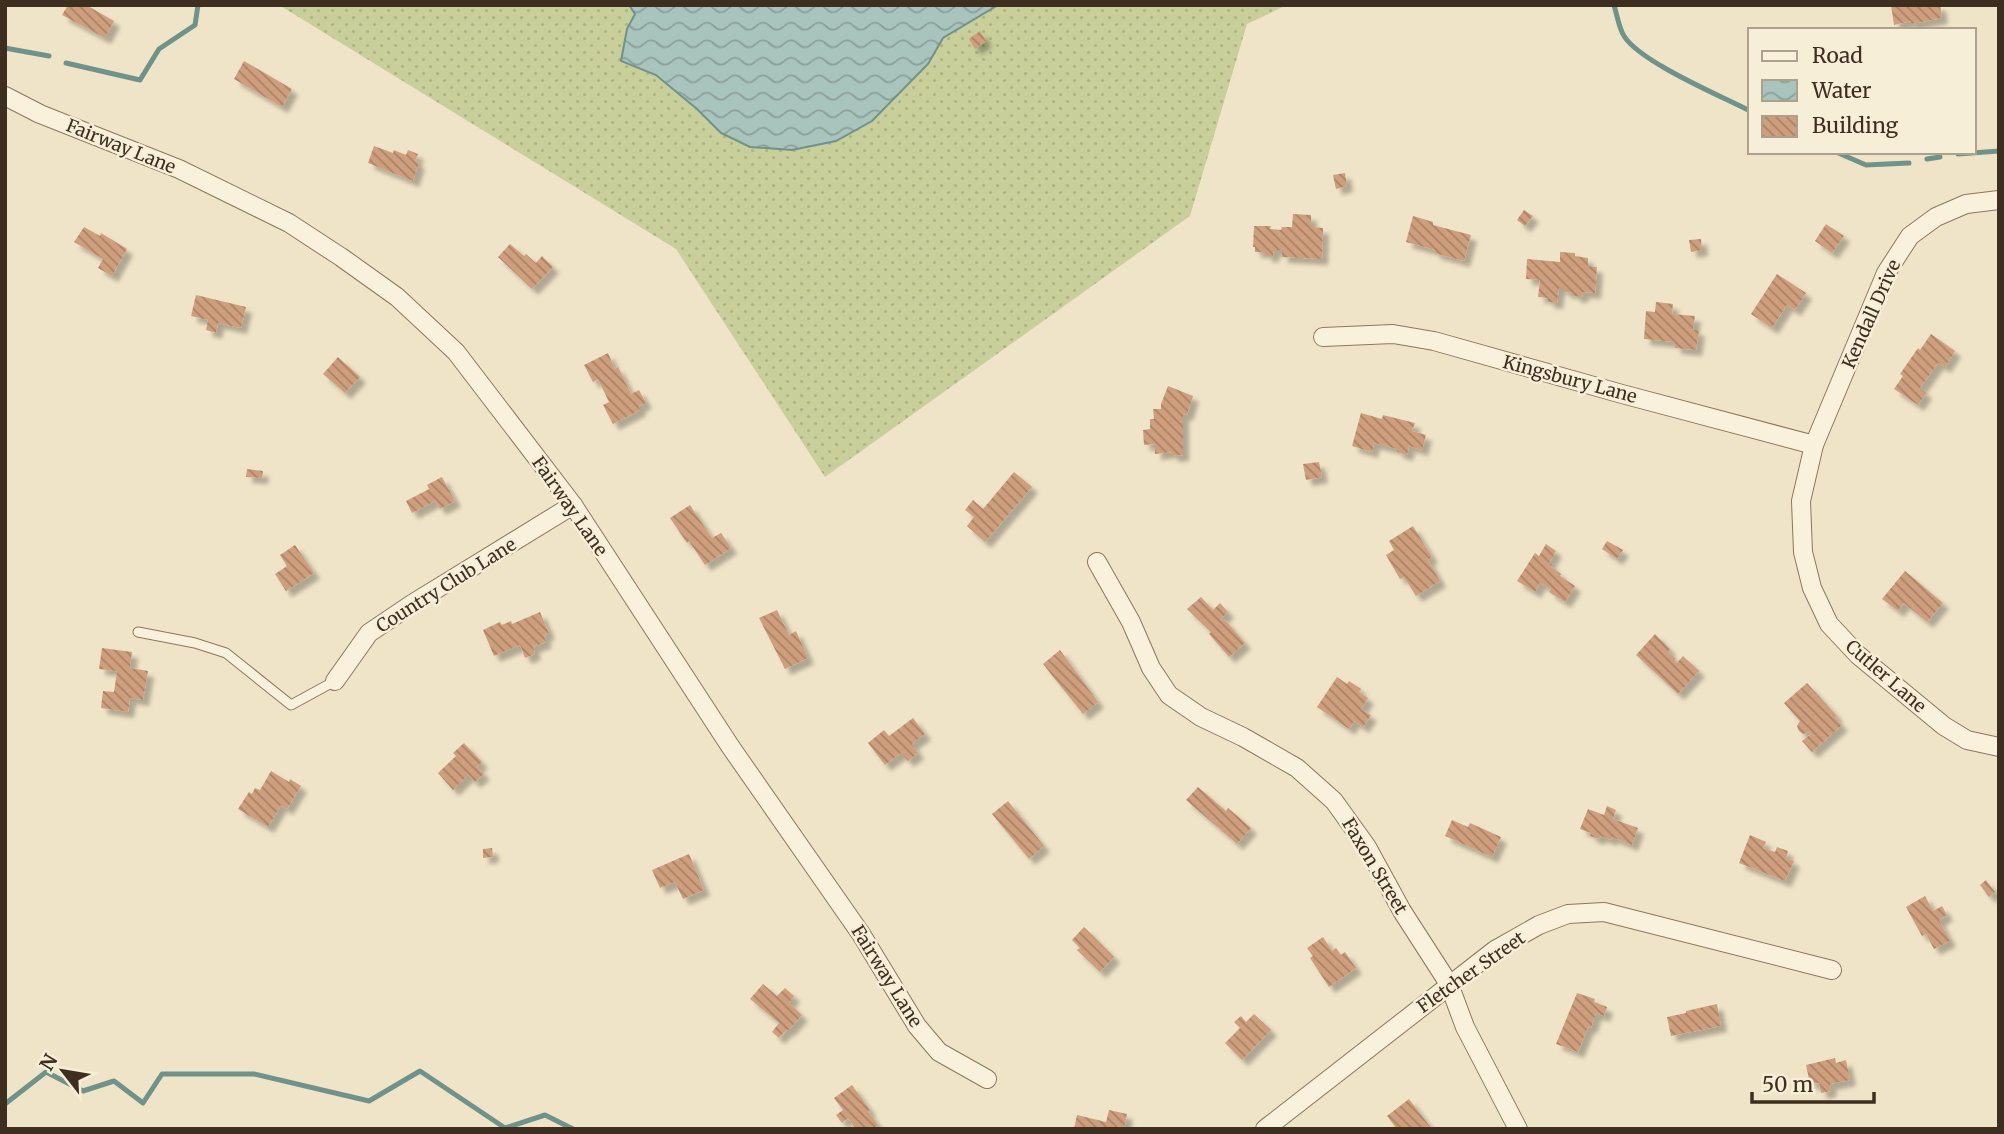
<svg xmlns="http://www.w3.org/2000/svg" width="2004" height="1134" font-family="Merriweather,serif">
<defs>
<pattern id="grass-dots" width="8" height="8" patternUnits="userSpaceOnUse" patternTransform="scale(1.75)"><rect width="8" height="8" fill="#c9cf9b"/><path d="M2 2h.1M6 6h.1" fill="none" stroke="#aeb285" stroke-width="1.8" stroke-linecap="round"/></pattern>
<pattern id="water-waves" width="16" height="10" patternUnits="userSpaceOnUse" patternTransform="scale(1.75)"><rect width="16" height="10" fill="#a9c4bc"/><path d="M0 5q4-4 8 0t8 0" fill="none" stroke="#8ba098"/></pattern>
<pattern id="building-back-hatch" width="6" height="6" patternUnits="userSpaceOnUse" patternTransform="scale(1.75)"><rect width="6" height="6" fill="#cf9f7d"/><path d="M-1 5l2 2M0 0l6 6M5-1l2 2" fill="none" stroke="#a98266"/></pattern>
<filter id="shadow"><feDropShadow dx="6" dy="6" stdDeviation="2" flood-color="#0004"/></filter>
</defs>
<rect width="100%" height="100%" fill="#f0e4c8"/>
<polygon fill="url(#grass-dots)" points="279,5 1287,5 1247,24 1190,216 825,477 676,249"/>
<polygon fill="url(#water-waves)" stroke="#6f938a" stroke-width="2" points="629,5 998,5 943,38 928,64 872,121 836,141 792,150 750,147 721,133 697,109 656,75 621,61 627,29 635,14"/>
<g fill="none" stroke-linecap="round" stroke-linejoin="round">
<g stroke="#6f938a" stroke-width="5">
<path d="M1614,5C1617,15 1619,28 1624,36C1640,62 1721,96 1750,111"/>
<polyline points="5,48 49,56"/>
<polyline points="66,63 140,80 159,49 195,25 198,5"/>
<polyline points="1836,152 1866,165 1909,163"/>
<polyline points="1958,154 1999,151"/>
<polyline points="1927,159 1940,157"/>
<polyline points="5,1104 46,1072 83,1091 114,1081 143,1103 162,1074 254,1074 369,1101 420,1071 505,1128 545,1115 573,1129"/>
</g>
</g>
<g fill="url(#building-back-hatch)" filter="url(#shadow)">
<polygon points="68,5 86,5 114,21 105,38 62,15"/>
<polygon points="1891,5 1940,5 1942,18 1911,24 1911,21 1894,25"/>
<polygon points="980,31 986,41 975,49 969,39"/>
<polygon points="244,61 292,89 282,107 234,79"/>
<polygon points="374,146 393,153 394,150 406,155 408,150 418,154 415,161 419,163 413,181 368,163"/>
<polygon points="1345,173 1347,186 1336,189 1333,175"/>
<polygon points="1524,210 1533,216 1525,226 1517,220"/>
<polygon points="1293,214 1311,215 1311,227 1323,228 1322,259 1282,257 1282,250 1274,250 1273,256 1266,256 1266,252 1255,252 1255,247 1253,247 1254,226 1271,226 1270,229 1281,230 1282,227 1292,227"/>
<polygon points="1413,216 1433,222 1433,225 1471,235 1464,261 1434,253 1435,250 1406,242"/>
<polygon points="1826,224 1844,236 1832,253 1815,241"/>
<polygon points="84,227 100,236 101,233 127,249 112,276 98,268 103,259 74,242"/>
<polygon points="1701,239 1702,250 1691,252 1689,240"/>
<polygon points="510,244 524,256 526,254 536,263 542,256 553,267 532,289 498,257"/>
<polygon points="1560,252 1575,253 1575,256 1588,258 1588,266 1597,267 1595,293 1583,292 1582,297 1574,296 1574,293 1564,292 1564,288 1559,288 1557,303 1548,302 1548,298 1538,297 1540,280 1526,279 1527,259 1560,262"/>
<polygon points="1777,274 1806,293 1795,310 1787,305 1772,328 1751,314"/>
<polygon points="196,295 246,307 241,328 218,323 216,333 206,330 208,320 191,316"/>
<polygon points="1656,302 1673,304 1672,314 1695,316 1693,330 1699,330 1696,350 1675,348 1675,342 1644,339 1646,311 1655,312"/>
<polygon points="1931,334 1955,351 1945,367 1938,363 1920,388 1926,393 1918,405 1894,389 1903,376 1900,374 1918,348 1920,350"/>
<polygon points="608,353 615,369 618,367 631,394 639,390 646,403 639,406 640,410 613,424 603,405 609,402 598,379 593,382 584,365"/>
<polygon points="338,357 360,377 345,393 323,374"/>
<polygon points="1168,386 1193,396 1187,415 1183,414 1183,455 1172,456 1172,452 1155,454 1155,444 1144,445 1143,430 1150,429 1150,419 1154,419 1153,409 1161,409 1161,404"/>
<polygon points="1361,413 1382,419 1383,415 1415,423 1412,431 1426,435 1422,450 1409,446 1407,455 1397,452 1397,449 1374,443 1372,452 1352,446"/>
<polygon points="1319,462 1322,477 1306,480 1303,464"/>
<polygon points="247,469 263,471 262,478 246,477"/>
<polygon points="1014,472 1032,487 985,542 967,526 974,517 965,510 973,500 983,509"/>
<polygon points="442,477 455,501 440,509 435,501 412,513 406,501 429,489 427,485"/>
<polygon points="690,505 712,538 721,533 731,548 705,565 689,541 687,543 670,518"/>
<polygon points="1413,526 1432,557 1428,560 1440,581 1416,596 1404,577 1400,579 1386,555 1394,550 1389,541"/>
<polygon points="1607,541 1623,550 1617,559 1602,549"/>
<polygon points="1546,544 1556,551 1549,563 1553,565 1551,567 1561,574 1560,576 1575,586 1565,602 1549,592 1551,589 1540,583 1535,592 1517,581 1535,553 1539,556"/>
<polygon points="295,545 314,573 286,591 275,574 287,566 280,555"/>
<polygon points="1905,571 1943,603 1927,622 1904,603 1898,611 1882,599"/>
<polygon points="1201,597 1213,610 1220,603 1228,612 1221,619 1222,621 1224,619 1245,643 1229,657 1209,634 1211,632 1187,609"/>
<polygon points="777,610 789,635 796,631 808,658 785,669 759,618"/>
<polygon points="540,612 549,633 544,636 546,642 533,647 535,654 525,658 520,645 494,656 483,630 500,622 502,625 511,621 512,624"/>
<polygon points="1655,634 1670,649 1668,652 1676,659 1674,660 1677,663 1683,656 1699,671 1678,694 1636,655"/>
<polygon points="102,648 132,652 130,668 148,671 143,700 130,698 128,712 101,708 103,691 114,692 117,671 99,669"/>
<polygon points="1060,650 1098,702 1083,714 1043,664"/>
<polygon points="1337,677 1347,684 1349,681 1361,689 1359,692 1368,698 1361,709 1371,715 1363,727 1354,721 1349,729 1317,707"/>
<polygon points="1807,683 1837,716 1835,718 1842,725 1812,752 1802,741 1811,734 1809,732 1803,734 1799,731 1797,726 1800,721 1784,703"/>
<polygon points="913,718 925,734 912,744 918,753 908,761 901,753 885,765 868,743 884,730 889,736"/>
<polygon points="464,743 482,762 477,767 484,774 475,782 468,775 453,790 438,773 456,756 453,753"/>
<polygon points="271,771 289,782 290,779 301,786 287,809 281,805 268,827 238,809 249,792 252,794 255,788 260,790"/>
<polygon points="1198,787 1226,811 1228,808 1251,828 1237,844 1186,800"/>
<polygon points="1008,801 1044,846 1029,859 992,814"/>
<polygon points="1607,806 1616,810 1613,819 1638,828 1632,845 1612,837 1611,840 1601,836 1599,839 1590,836 1591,833 1580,829 1588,809 1604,815"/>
<polygon points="1452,820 1468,827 1470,823 1501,837 1492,857 1445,836"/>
<polygon points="1750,835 1766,842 1763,848 1775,852 1777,847 1788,851 1786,858 1794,861 1785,881 1739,863"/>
<polygon points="492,848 493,857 483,858 483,849"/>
<polygon points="689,854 704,890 683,899 675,882 660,888 652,870"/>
<polygon points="1986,880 1995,892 1989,897 1980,885"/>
<polygon points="1925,896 1933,911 1942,906 1947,915 1939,920 1950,941 1934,949 1926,934 1922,936 1906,907"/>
<polygon points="1084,927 1114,957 1100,972 1077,950 1080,948 1072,940"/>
<polygon points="1323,937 1332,951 1336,948 1341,955 1345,952 1356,968 1329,987 1310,958 1313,956 1307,948"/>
<polygon points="763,984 777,996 785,988 794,996 789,1003 802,1015 788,1031 787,1029 779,1038 772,1032 779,1023 750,999"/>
<polygon points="1577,993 1595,999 1594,1002 1607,1007 1604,1016 1596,1013 1591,1028 1588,1027 1578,1052 1556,1044"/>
<polygon points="1717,1004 1721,1026 1671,1036 1667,1017 1686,1013 1686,1011"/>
<polygon points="1254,1014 1271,1030 1242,1060 1225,1043 1240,1028 1234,1022 1241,1016 1246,1022"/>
<polygon points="1835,1058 1836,1063 1846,1060 1850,1080 1830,1084 1831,1091 1821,1093 1819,1083 1810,1084 1806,1065"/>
<polygon points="852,1085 870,1110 868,1111 878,1125 873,1129 856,1129 848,1118 842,1123 836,1115 843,1110 834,1098"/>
<polygon points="1409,1099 1432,1129 1397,1129 1387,1116"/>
<polygon points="1109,1110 1127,1114 1124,1129 1074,1129 1077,1115 1106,1122"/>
</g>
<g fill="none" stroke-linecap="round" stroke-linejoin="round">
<g stroke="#8d765c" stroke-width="11">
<polyline id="lane" points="138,632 195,643 226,653 291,705 335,681"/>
</g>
<g stroke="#8d765c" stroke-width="20">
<g id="street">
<polyline points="5,96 40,114 179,169 289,223 341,257 397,297 456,352 573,505 730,746 861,934 917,1026 939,1052 987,1079"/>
<polyline points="1999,200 1966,204 1936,217 1910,236 1886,273 1814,445 1801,501 1803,552 1812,588 1829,624 1858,655 1944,726 1967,740 1999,747"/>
<polyline points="1323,337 1393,334 1434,341 1622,394 1814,445"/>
<polyline points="1097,562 1131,622 1151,668 1169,695 1201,717 1243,737 1297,768 1334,801 1367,847 1402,911 1449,984 1465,1027 1518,1129"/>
<polyline points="335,681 369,633 412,604 573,505"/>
<polyline points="1265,1129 1495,950 1539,925 1568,914 1604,912 1832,970"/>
</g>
</g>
<use href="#lane" stroke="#faf1dc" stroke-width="9"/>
<use href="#street" stroke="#faf1dc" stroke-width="18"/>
</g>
<g text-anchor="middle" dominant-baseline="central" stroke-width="5" stroke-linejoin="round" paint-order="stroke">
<g font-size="18" fill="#3d2e20" stroke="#f7eed8">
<text transform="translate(121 146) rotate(22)">Fairway Lane</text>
<text transform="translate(1871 314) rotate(-66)">Kendall Drive</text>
<text transform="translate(1570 379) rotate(15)">Kingsbury Lane</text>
<text transform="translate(570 506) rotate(55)">Fairway Lane</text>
<text transform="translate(446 585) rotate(-32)">Country Club Lane</text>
<text transform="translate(1886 676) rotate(41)">Cutler Lane</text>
<text transform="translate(1375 866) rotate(59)">Faxon Street</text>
<text transform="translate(1471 972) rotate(-35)">Fletcher Street</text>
<text transform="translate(887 976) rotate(58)">Fairway Lane</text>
</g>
</g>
<rect width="2004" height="1134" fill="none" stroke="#3d2e20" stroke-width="14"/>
<rect x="1748" y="28" width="228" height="126" fill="#f7eed8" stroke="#ada18e" stroke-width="2"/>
<rect x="1762" y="51" width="35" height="10" fill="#faf1dc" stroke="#ada18e" stroke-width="2"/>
<text x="1812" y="63" font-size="21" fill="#3d2e20">Road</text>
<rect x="1762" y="80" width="35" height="21" fill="url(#water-waves)" stroke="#ada18e" stroke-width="2"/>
<text x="1812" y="98" font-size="21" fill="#3d2e20">Water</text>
<rect x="1762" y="116" width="35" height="21" fill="url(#building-back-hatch)" stroke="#ada18e" stroke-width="2"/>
<text x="1812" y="133" font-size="21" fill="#3d2e20">Building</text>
<g transform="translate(63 1071) rotate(301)" stroke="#f7eed8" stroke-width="5" paint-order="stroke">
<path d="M0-5L12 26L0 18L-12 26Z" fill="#3d2e20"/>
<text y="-10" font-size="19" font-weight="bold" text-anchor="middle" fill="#3d2e20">N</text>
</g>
<path d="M1752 1092v10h122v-10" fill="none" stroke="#3d2e20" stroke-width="3.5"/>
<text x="1762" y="1092" font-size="21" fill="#3d2e20" stroke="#f7eed8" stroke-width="5" paint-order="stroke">50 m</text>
</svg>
